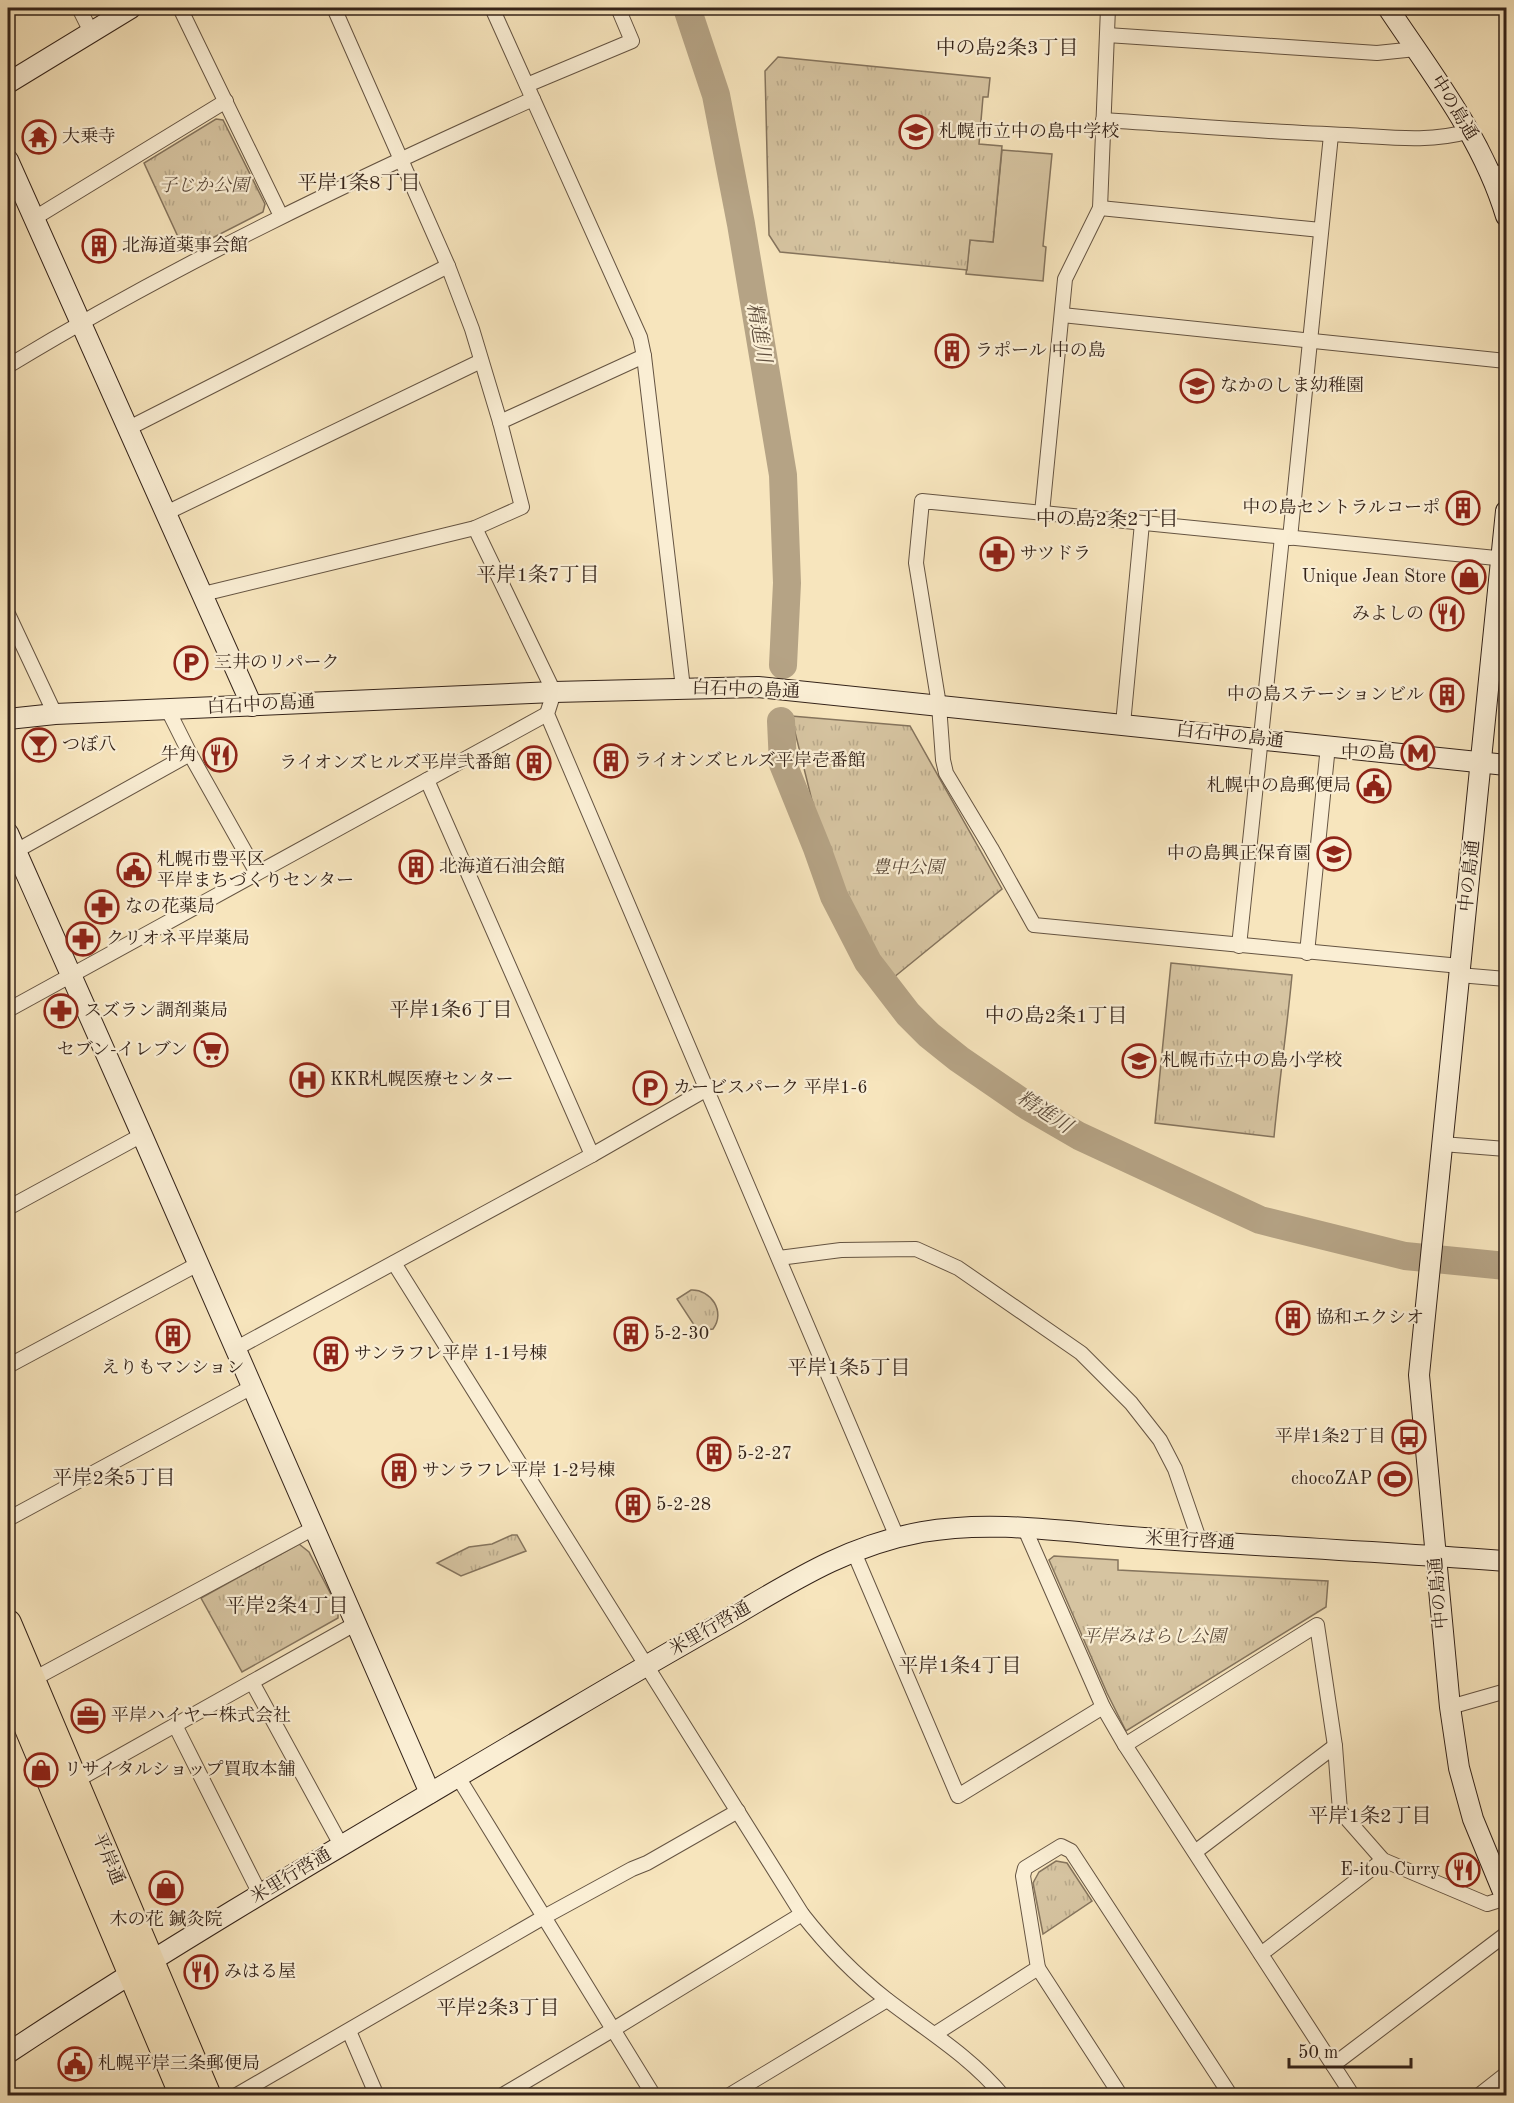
<svg xmlns="http://www.w3.org/2000/svg" width="1514" height="2103" font-family="'Old Standard TT','Noto Serif JP',serif">
<defs>
<pattern id="park-tufts" width="24" height="20" patternUnits="userSpaceOnUse" patternTransform="scale(1.5)"><rect width="24" height="20" fill="#d6c4a1"/><path d="M3 7l-1-3M5 7V3M7 7l1-3M15 17l-1-3M17 17v-4M19 17l1-3" fill="none" stroke="#b8a88a"/></pattern>
</defs>
<rect width="100%" height="100%" fill="#f7e5bd"/>
<filter id="stains"><feTurbulence type="fractalNoise" baseFrequency=".00333" numOctaves="4"/><feColorMatrix values="0 0 0 0 .2 0 0 0 0 .09 0 0 0 0 .02 0 0 0 .5 -.17"/></filter>
<radialGradient id="worn" r=".72"><stop offset=".6" stop-color="#630" stop-opacity="0"/><stop offset="1" stop-color="#630" stop-opacity=".3"/></radialGradient>
<polygon fill="#d6c4a1" stroke="#85745d" stroke-width="1.5" points="1002,150 1052,154 1043,246 1046,247 1043,281 966,274 970,240 993,242"/>
<g fill="url(#park-tufts)" stroke="#85745d" stroke-width="1.5">
<polygon points="778,57 990,78 988,97 983,97 979,144 1002,146 993,242 970,240 967,270 780,252 769,235 765,71"/>
<polygon points="216,119 223,120 265,204 263,212 185,252 144,163"/>
<polygon points="791,716 910,726 1002,889 893,978 846,908 823,845"/>
<path d="M1171,963L1292,975C1287,1029 1279,1083 1274,1137L1155,1123Z"/>
<path d="M691,1290C711,1289 726,1312 713,1329L698,1331L677,1299Z"/>
<polygon points="512,1535 517,1535 526,1551 461,1576 437,1563 469,1547 492,1544"/>
<polygon points="299,1544 309,1552 338,1608 338,1618 242,1672 201,1598"/>
<polygon points="1054,1556 1118,1560 1118,1570 1328,1581 1326,1607 1126,1731 1107,1693 1049,1560"/>
<polygon points="1056,1861 1067,1863 1092,1901 1043,1934 1033,1883 1039,1872"/>
</g>
<g fill="none" stroke-linecap="round" stroke-linejoin="round">
<g stroke="#b5a385" stroke-width="28">
<polyline points="687,8 716,95 741,224 783,475 787,583 783,665"/>
<polyline points="781,721 783,764 817,848 834,896 868,962 908,1014 929,1035 959,1059 1029,1107 1079,1136 1260,1220 1405,1256 1506,1266"/>
</g>
<g stroke="#655442" stroke-width="16">
<g id="street">
<polyline points="79,8 91,32"/>
<polyline points="180,8 281,216"/>
<polyline points="492,8 640,337 644,356 683,688"/>
<polyline points="1107,35 1377,53 1416,49"/>
<polyline points="527,85 632,41 618,8"/>
<path d="M1103,120C1184,125 1265,132 1347,135C1388,137 1429,143 1470,131"/>
<polyline points="1493,176 1506,170"/>
<polyline points="1100,208 1321,230"/>
<polyline points="33,219 226,101"/>
<polyline points="1062,315 1506,361"/>
<path d="M8,366C176,264 353,180 533,99"/>
<polyline points="500,422 644,356"/>
<polyline points="129,428 448,266"/>
<polyline points="166,513 481,361"/>
<polyline points="1042,513 1065,279 1100,208 1108,8"/>
<polyline points="475,528 554,692 547,714 897,1537"/>
<polyline points="1290,538 1331,135"/>
<polyline points="203,594 475,528 522,507 500,422 472,329 448,266 334,8"/>
<polyline points="8,614 55,714"/>
<polyline points="168,710 190,754 257,873"/>
<polyline points="1123,724 1142,523"/>
<polyline points="427,780 592,1155"/>
<polyline points="16,851 190,754"/>
<polyline points="1239,946 1282,537"/>
<polyline points="1307,953 1328,746"/>
<polyline points="1460,966 1034,925 991,848 946,773 943,760 939,705 916,563 922,501 1506,559"/>
<polyline points="1459,975 1506,979"/>
<polyline points="8,1010 547,714"/>
<polyline points="1442,1144 1506,1149"/>
<polyline points="8,1208 142,1135"/>
<polyline points="779,1258 841,1250 916,1249 958,1268 1081,1353 1131,1403 1160,1440 1175,1469 1200,1542"/>
<path d="M394,1263L802,1914C827,1946 854,1974 886,1999C926,2030 970,2056 1003,2096"/>
<polyline points="235,1349 592,1155 707,1089"/>
<polyline points="8,1366 198,1264"/>
<polyline points="8,1519 252,1387"/>
<polyline points="1024,1527 1103,1707 1125,1745 1353,2096"/>
<polyline points="853,1550 958,1796 1103,1707"/>
<polyline points="28,1682 314,1528"/>
<polyline points="252,1682 341,1845"/>
<polyline points="1450,1707 1506,1691"/>
<polyline points="175,1725 260,1894"/>
<polyline points="1125,1745 1317,1625 1335,1746 1340,1811 1383,1860 1487,1904 1506,1898"/>
<polyline points="458,1777 654,2096"/>
<polyline points="72,1783 355,1624"/>
<polyline points="1195,1852 1335,1746"/>
<polyline points="1261,1954 1383,1860"/>
<polyline points="1038,1968 1121,2096"/>
<polyline points="349,2031 377,2096"/>
<polyline points="935,2034 1038,1968 1023,1876 1025,1868 1061,1846 1071,1851 1231,2096"/>
<polyline points="1333,2065 1506,1934"/>
<polyline points="235,2096 544,1917 632,1869 647,1863 738,1811"/>
<polyline points="501,2096 614,2029 802,1914"/>
<polyline points="728,2096 887,2000"/>
<polyline points="1478,2096 1506,2074"/>
</g>
</g>
<g stroke="#342319" stroke-width="22">
<g id="secondary">
<path d="M1388,8C1432,74 1483,139 1506,216"/>
<polyline points="8,83 131,8"/>
<polyline points="8,160 252,706"/>
<polyline points="1506,511 1419,1375 1450,1707 1459,1768 1473,1819 1506,1899"/>
<polyline points="8,719 55,714 554,692 758,687 1506,765"/>
<polyline points="8,833 142,1135 430,1793"/>
<path d="M8,2053C189,1933 377,1825 564,1714C618,1682 673,1650 728,1619C793,1581 846,1546 922,1532C996,1519 1071,1533 1144,1538C1265,1546 1386,1552 1506,1561"/>
</g>
</g>
<g stroke="#342319" stroke-width="28">
<g id="highway">
<polyline points="8,1623 208,2096"/>
<polyline points="8,1681 183,2096"/>
</g>
</g>
<use href="#street" stroke="#faeed4" stroke-width="14"/>
<use href="#secondary" stroke="#faeed4" stroke-width="20"/>
<use href="#highway" stroke="#f7e5bd" stroke-width="26"/>
</g>
<defs>
<g id="school-ring" transform="scale(1.725)"><circle r="9.5" fill="#faeed4" stroke="#8f2418" stroke-width="1.5"/><path d="M0-5L7-2L0 1L-7-2ZM-4 1L0 2.5L4 1V4Q0 6-4 4Z" fill="#8f2418"/></g>
<g id="temple-ring" transform="scale(1.725)"><circle r="9.5" fill="#faeed4" stroke="#8f2418" stroke-width="1.5"/><path d="M0-6L5-2H3V0L6.5 2.5H4V6H1.5V3h-3V6H-4V2.5H-6.5L-3 0V-2H-5Z" fill="#8f2418"/></g>
<g id="building-ring" transform="scale(1.725)"><circle r="9.5" fill="#faeed4" stroke="#8f2418" stroke-width="1.5"/><path d="M-4-6H4V6H1V3H-1V6H-4ZM-2.5-4.3h1.7v1.8h-1.7ZM.8-4.3h1.7v1.8H.8ZM-2.5-1h1.7V.8h-1.7ZM.8-1h1.7V.8H.8Z" fill="#8f2418"/></g>
<g id="pharmacy-ring" transform="scale(1.725)"><circle r="9.5" fill="#faeed4" stroke="#8f2418" stroke-width="1.5"/><path d="M-2-6h4v4h4v4h-4v4h-4v-4h-4v-4h4Z" fill="#8f2418"/></g>
<g id="shop-ring" transform="scale(1.725)"><circle r="9.5" fill="#faeed4" stroke="#8f2418" stroke-width="1.5"/><path d="M-5-2.5h2.3a2.7 3.5 0 0 1 5.4 0H5L5.5 6h-11ZM-1.5-2.5h3a1.5 2.3 0 0 0-3 0Z" fill="#8f2418"/></g>
<g id="restaurant-ring" transform="scale(1.725)"><circle r="9.5" fill="#faeed4" stroke="#8f2418" stroke-width="1.5"/><path d="M-5-6h1v4h1v-4h1v4h1v-4h1v5L-1.5 .5V6h-2V.5L-5-1ZM5-6V6H3V1.5H1.5Q1.5-4 5-6Z" fill="#8f2418"/></g>
<g id="parking-ring" transform="scale(1.725)"><circle r="9.5" fill="#faeed4" stroke="#8f2418" stroke-width="1.5"/><path d="M-3.5-5.5H1a3.5 3.5 0 0 1 0 7H-1V5.5H-3.5ZM-1-3.4V-.6H.8a1.4 1.4 0 0 0 0-2.8Z" fill="#8f2418"/></g>
<g id="bar-ring" transform="scale(1.725)"><circle r="9.5" fill="#faeed4" stroke="#8f2418" stroke-width="1.5"/><path d="M-6-5H6L.8 .8V4.5H3.5V6h-7V4.5H-.8V.8Z" fill="#8f2418"/></g>
<g id="metro-ring" transform="scale(1.725)"><circle r="9.5" fill="#faeed4" stroke="#8f2418" stroke-width="1.5"/><path d="M-5.5 5V-5H-3L0 0L3-5H5.5V5H3V-.5L0 4L-3-.5V5Z" fill="#8f2418"/></g>
<g id="civic-ring" transform="scale(1.725)"><circle r="9.5" fill="#faeed4" stroke="#8f2418" stroke-width="1.5"/><path d="M-.6-6.5H3V-4.5H.6V-3L4-1V1h2V6H-6V1h2V-1L-.6-3ZM-1.2 2.5V6h2.4V2.5Z" fill="#8f2418"/></g>
<g id="supermarket-ring" transform="scale(1.725)"><circle r="9.5" fill="#faeed4" stroke="#8f2418" stroke-width="1.5"/><path d="M-6-5.5h2.5l.6 2H6L4.5 2H-2.5L-4.4-4H-6ZM-1.5 3.2a1.3 1.3 0 1 0 .1 0ZM3 3.2a1.3 1.3 0 1 0 .1 0Z" fill="#8f2418"/></g>
<g id="hospital-ring" transform="scale(1.725)"><circle r="9.5" fill="#faeed4" stroke="#8f2418" stroke-width="1.5"/><path d="M-5-5h3v3.5h4V-5h3V5h-3V1.5h-4V5h-3Z" fill="#8f2418"/></g>
<g id="bus-ring" transform="scale(1.725)"><circle r="9.5" fill="#faeed4" stroke="#8f2418" stroke-width="1.5"/><path d="M-5-6H5V4H4V6H2V4H-2V6H-4V4H-5ZM-3.5-4V0h7V-4ZM-3.5 1.2v1.5H-2V1.2ZM2 1.2v1.5H3.5V1.2Z" fill="#8f2418"/></g>
<g id="stadium-ring" transform="scale(1.725)"><circle r="9.5" fill="#faeed4" stroke="#8f2418" stroke-width="1.5"/><path d="M0-5a6.5 5 0 1 0 0 10a6.5 5 0 1 0 0-10ZM-3.5-1.8h7v3.6h-7Z" fill="#8f2418"/></g>
<g id="office-ring" transform="scale(1.725)"><circle r="9.5" fill="#faeed4" stroke="#8f2418" stroke-width="1.5"/><path d="M-6-3h4V-5.5h4V-3h4V5H-6ZM-1-4.5V-3h2v-1.5ZM-6 0V1H6V0Z" fill="#8f2418"/></g>
</defs>
<g fill-rule="evenodd">
<use href="#school-ring" x="916" y="132"/>
<use href="#temple-ring" x="39" y="137"/>
<use href="#building-ring" x="99" y="246"/>
<use href="#building-ring" x="952" y="351"/>
<use href="#school-ring" x="1197" y="386"/>
<use href="#building-ring" x="1463" y="508"/>
<use href="#pharmacy-ring" x="997" y="554"/>
<use href="#shop-ring" x="1469" y="577"/>
<use href="#restaurant-ring" x="1447" y="614"/>
<use href="#parking-ring" x="191" y="663"/>
<use href="#building-ring" x="1447" y="695"/>
<use href="#bar-ring" x="39" y="745"/>
<use href="#metro-ring" x="1418" y="753"/>
<use href="#restaurant-ring" x="220" y="755"/>
<use href="#building-ring" x="611" y="761"/>
<use href="#building-ring" x="534" y="763"/>
<use href="#civic-ring" x="1374" y="786"/>
<use href="#school-ring" x="1334" y="854"/>
<use href="#building-ring" x="416" y="867"/>
<use href="#civic-ring" x="134" y="870"/>
<use href="#pharmacy-ring" x="102" y="907"/>
<use href="#pharmacy-ring" x="83" y="939"/>
<use href="#pharmacy-ring" x="61" y="1011"/>
<use href="#supermarket-ring" x="211" y="1050"/>
<use href="#school-ring" x="1139" y="1061"/>
<use href="#hospital-ring" x="307" y="1080"/>
<use href="#parking-ring" x="650" y="1088"/>
<use href="#building-ring" x="1293" y="1318"/>
<use href="#building-ring" x="631" y="1334"/>
<use href="#building-ring" x="173" y="1336"/>
<use href="#building-ring" x="331" y="1354"/>
<use href="#bus-ring" x="1409" y="1437"/>
<use href="#building-ring" x="714" y="1454"/>
<use href="#building-ring" x="399" y="1471"/>
<use href="#stadium-ring" x="1395" y="1479"/>
<use href="#building-ring" x="633" y="1505"/>
<use href="#office-ring" x="88" y="1716"/>
<use href="#shop-ring" x="41" y="1770"/>
<use href="#restaurant-ring" x="1463" y="1870"/>
<use href="#shop-ring" x="166" y="1888"/>
<use href="#restaurant-ring" x="201" y="1972"/>
<use href="#civic-ring" x="75" y="2064"/>
</g>
<g text-anchor="middle" dominant-baseline="central" stroke-width="4.5" stroke-linejoin="round" paint-order="stroke">
<g font-size="18" fill="#342319" stroke="#faeed4">
<text transform="translate(1454 108) rotate(58)">中の島通</text>
<text transform="translate(746 690) rotate(2)">白石中の島通</text>
<text transform="translate(261 705) rotate(-3)">白石中の島通</text>
<text transform="translate(1230 736) rotate(6)">白石中の島通</text>
<text transform="translate(1470 876) rotate(-84)">中の島通</text>
<text transform="translate(1190 1541) rotate(3)">米里行啓通</text>
<text transform="translate(1439 1593) rotate(-95)">中の島通</text>
<text transform="translate(710 1629) rotate(-30)">米里行啓通</text>
<text transform="translate(108 1859) rotate(67)">平岸通</text>
<text transform="translate(291 1876) rotate(-31)">米里行啓通</text>
</g>
<g font-size="18" fill="#342319" stroke="#faeed4" text-anchor="start">
<text x="939" y="132">札幌市立中の島中学校</text>
<text x="62" y="137">大乗寺</text>
<text x="122" y="246">北海道薬事会館</text>
<text x="975" y="351">ラポール 中の島</text>
<text x="1220" y="386">なかのしま幼稚園</text>
<text x="1440" y="508" text-anchor="end">中の島セントラルコーポ</text>
<text x="1020" y="554">サツドラ</text>
<text x="1446" y="577" text-anchor="end">Unique Jean Store</text>
<text x="1424" y="614" text-anchor="end">みよしの</text>
<text x="214" y="663">三井のリパーク</text>
<text x="1424" y="695" text-anchor="end">中の島ステーションビル</text>
<text x="62" y="745">つぼ八</text>
<text x="1395" y="753" text-anchor="end">中の島</text>
<text x="197" y="755" text-anchor="end">牛角</text>
<text x="634" y="761">ライオンズヒルズ平岸壱番館</text>
<text x="511" y="763" text-anchor="end">ライオンズヒルズ平岸弐番館</text>
<text x="1351" y="786" text-anchor="end">札幌中の島郵便局</text>
<text x="1311" y="854" text-anchor="end">中の島興正保育園</text>
<text x="157" y="860">札幌市豊平区<tspan x="157" dy="21">平岸まちづくりセンター</tspan></text>
<text x="439" y="867">北海道石油会館</text>
<text x="125" y="907">なの花薬局</text>
<text x="106" y="939">クリオネ平岸薬局</text>
<text x="84" y="1011">スズラン調剤薬局</text>
<text x="188" y="1050" text-anchor="end">セブン-イレブン</text>
<text x="1162" y="1061">札幌市立中の島小学校</text>
<text x="330" y="1080">KKR札幌医療センター</text>
<text x="673" y="1088">カービスパーク 平岸1-6</text>
<text x="1316" y="1318">協和エクシオ</text>
<text x="654" y="1334">5-2-30</text>
<text x="354" y="1354">サンラフレ平岸 1-1号棟</text>
<text x="173" y="1368" text-anchor="middle">えりもマンション</text>
<text x="1386" y="1437" text-anchor="end">平岸1条2丁目</text>
<text x="737" y="1454">5-2-27</text>
<text x="422" y="1471">サンラフレ平岸 1-2号棟</text>
<text x="1372" y="1479" text-anchor="end">chocoZAP</text>
<text x="656" y="1505">5-2-28</text>
<text x="111" y="1716">平岸ハイヤー株式会社</text>
<text x="64" y="1770">リサイタルショップ買取本舗</text>
<text x="1440" y="1870" text-anchor="end">E-itou Curry</text>
<text x="166" y="1920" text-anchor="middle">木の花 鍼灸院</text>
<text x="224" y="1972">みはる屋</text>
<text x="98" y="2064">札幌平岸三条郵便局</text>
</g>
<g font-size="18" font-style="italic" fill="#5c4b3b" stroke="#faeed4">
<text x="204" y="186">子じか公園</text>
<text x="908" y="868">豊中公園</text>
<text x="1154" y="1637">平岸みはらし公園</text>
</g>
<g font-size="20" fill="#342319" stroke="#faeed4">
<text x="1007" y="49">中の島2条3丁目</text>
<text x="359" y="184">平岸1条8丁目</text>
<text x="1107" y="520">中の島2条2丁目</text>
<text x="538" y="576">平岸1条7丁目</text>
<text x="451" y="1011">平岸1条6丁目</text>
<text x="1056" y="1017">中の島2条1丁目</text>
<text x="849" y="1369">平岸1条5丁目</text>
<text x="114" y="1479">平岸2条5丁目</text>
<text x="287" y="1607">平岸2条4丁目</text>
<text x="960" y="1667">平岸1条4丁目</text>
<text x="1370" y="1817">平岸1条2丁目</text>
<text x="498" y="2009">平岸2条3丁目</text>
</g>
<g font-size="20" font-style="italic" fill="#61503f" stroke="#faeed4">
<text transform="translate(758 333) rotate(80)">精進川</text>
<text transform="translate(1044 1113) rotate(33)">精進川</text>
</g>
</g>
<rect width="1514" height="2103" fill="none" stroke="#f7e5bd" stroke-width="30"/>
<rect x="9" y="9" width="1496" height="2085" fill="none" stroke="#342319" stroke-width="3"/>
<rect x="15" y="15" width="1484" height="2073" fill="none" stroke="#342319" stroke-width="1.5"/>
<path d="M1289 2058v9h122v-9" fill="none" stroke="#342319" stroke-width="3"/>
<text x="1298" y="2058" font-size="18" fill="#342319" stroke="#faeed4" stroke-width="4.5" paint-order="stroke">50 m</text>
<rect width="100%" height="100%" filter="url(#stains)"/>
<rect width="100%" height="100%" fill="url(#worn)"/>
</svg>
